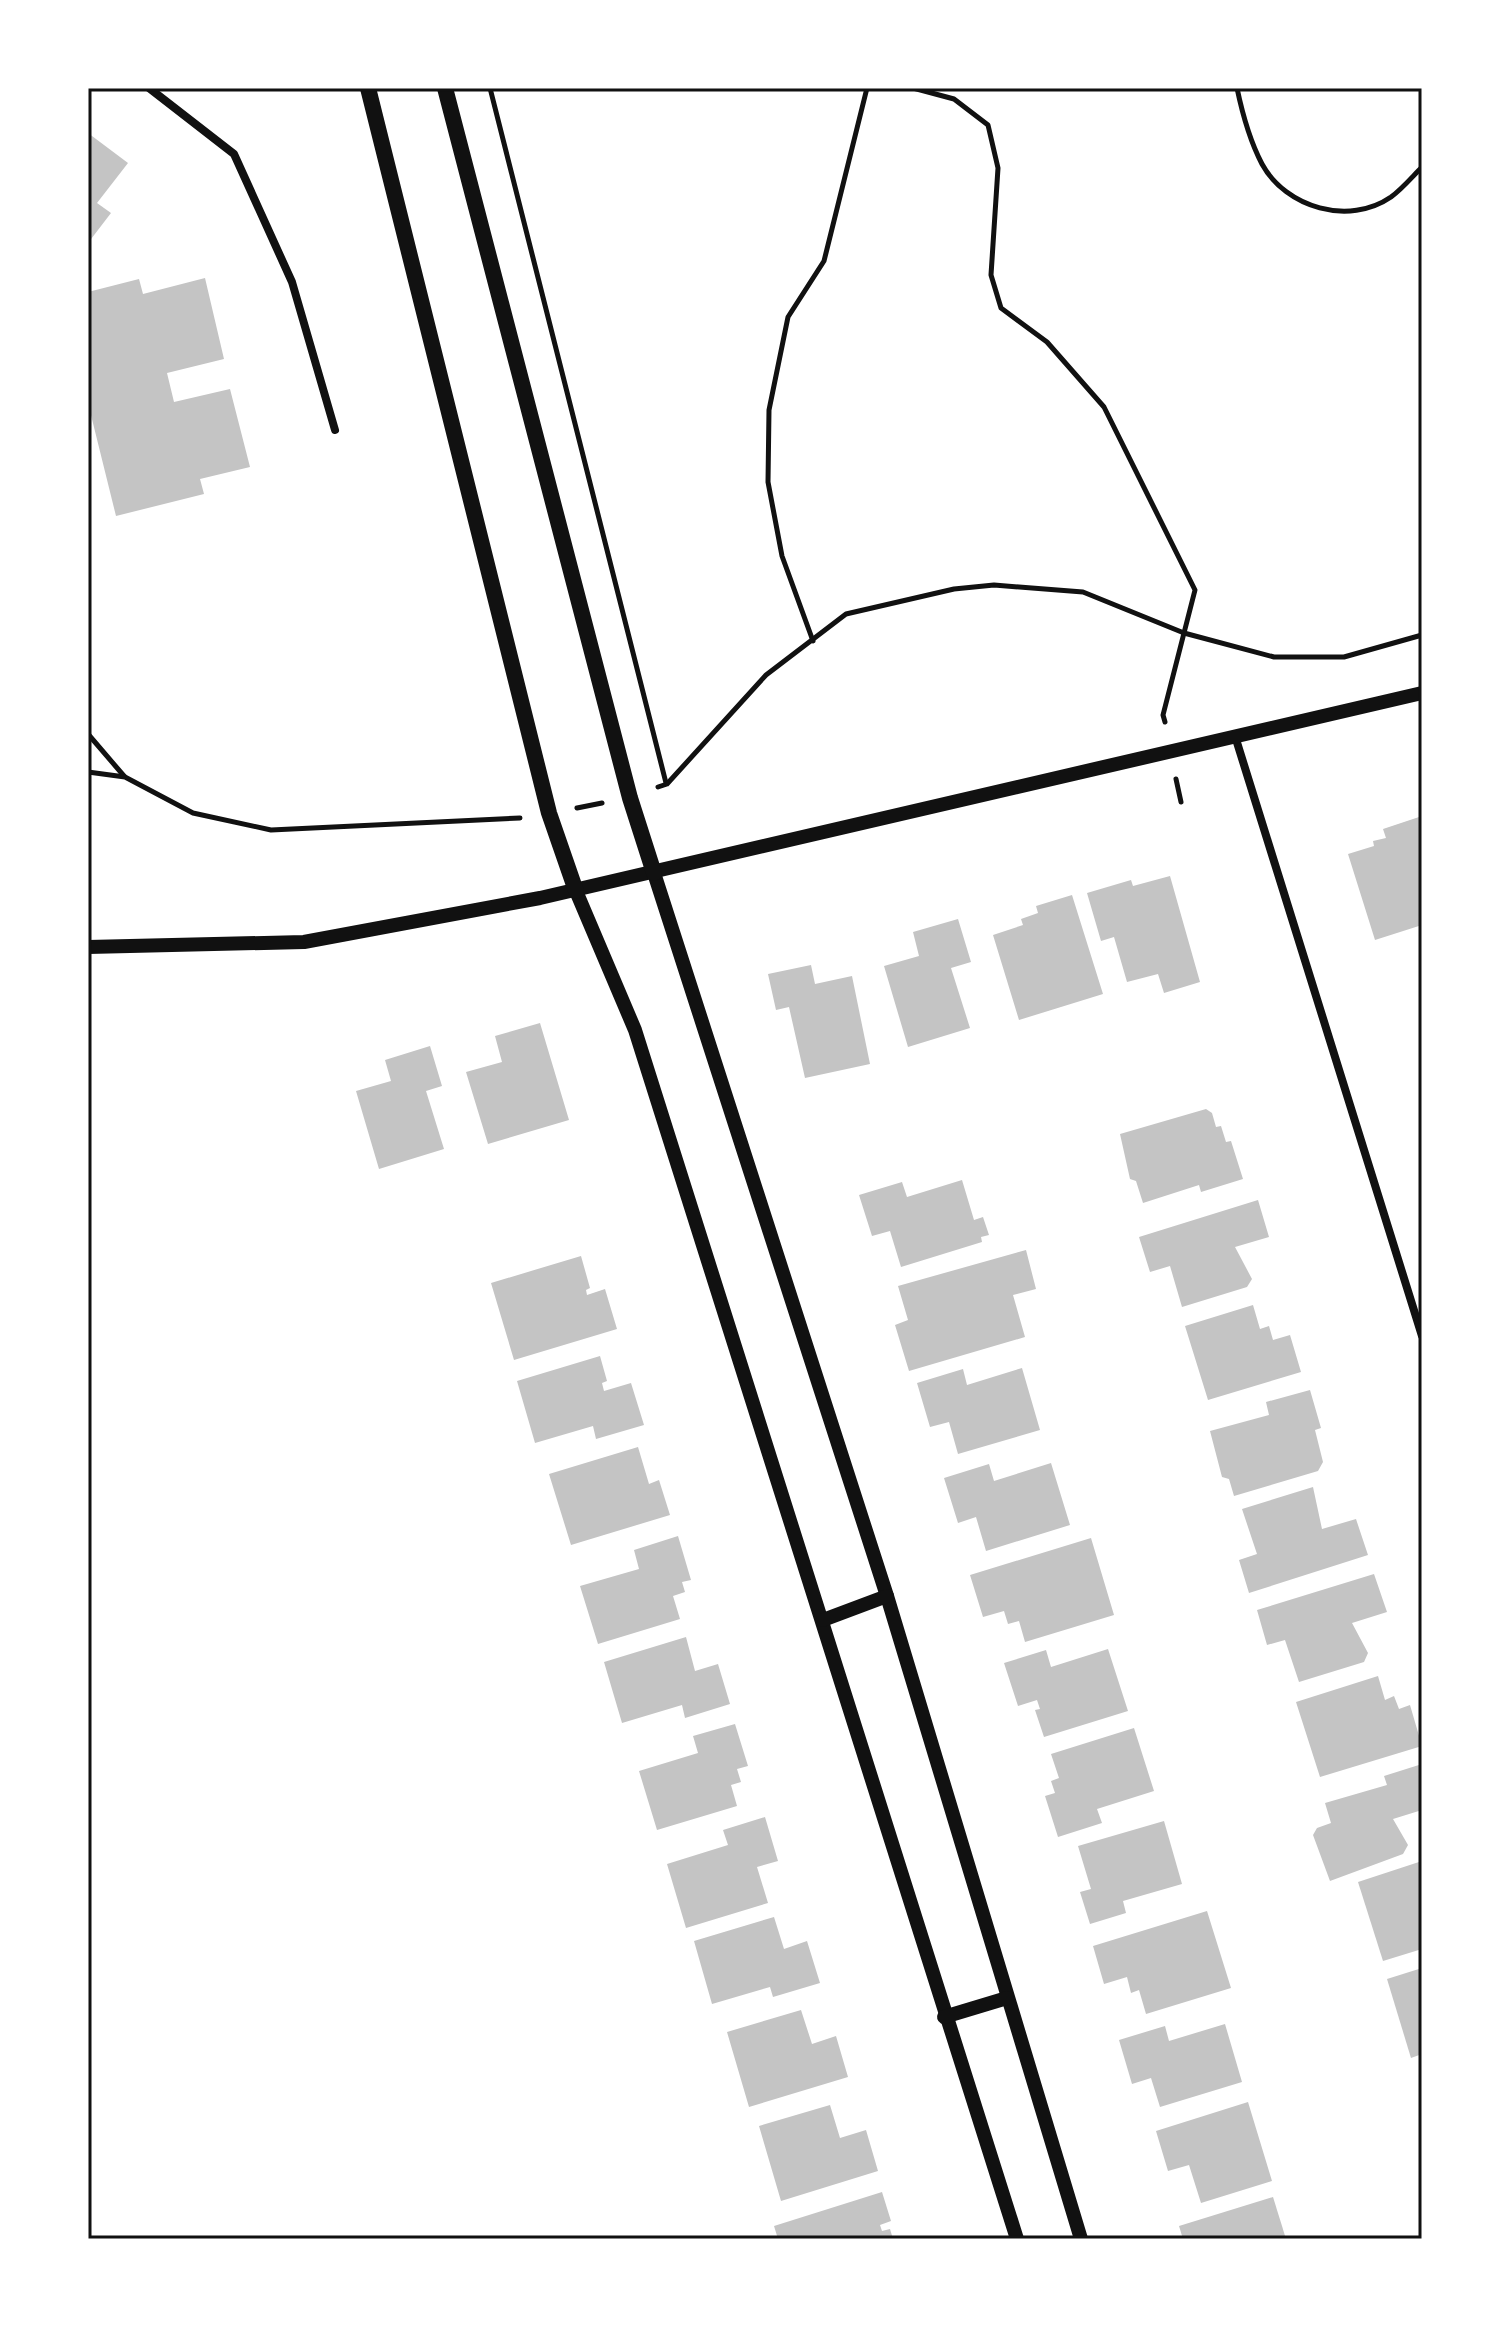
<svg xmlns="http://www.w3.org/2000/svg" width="1510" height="2327" font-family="'Varela Round',sans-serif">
<rect width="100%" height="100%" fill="#fff"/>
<g fill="#c4c4c4">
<polygon points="88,133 128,163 97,203 111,213 88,243"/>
<polygon points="205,278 224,359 167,373 174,402 230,389 250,467 200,479 204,494 116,516 88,403 88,292 139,279 143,294"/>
<polygon points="1422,816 1422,925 1375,940 1348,854 1374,846 1373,841 1386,838 1383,829"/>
<polygon points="1170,876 1200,982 1164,993 1158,974 1127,982 1114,937 1101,941 1087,893 1131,880 1133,886"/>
<polygon points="1072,895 1103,994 1019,1020 993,935 1023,925 1021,919 1038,913 1036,906"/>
<polygon points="958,919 971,962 951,968 970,1028 908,1047 884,966 919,956 913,932"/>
<polygon points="811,965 815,984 852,976 870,1064 805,1078 789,1007 776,1010 768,974"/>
<polygon points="540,1023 569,1120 488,1144 466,1072 502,1062 495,1036"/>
<polygon points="430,1046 442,1086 426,1091 444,1149 379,1169 356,1091 391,1081 385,1060"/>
<polygon points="1206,1109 1212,1113 1216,1127 1221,1126 1226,1142 1231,1141 1243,1179 1201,1192 1199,1185 1143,1203 1136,1181 1130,1179 1120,1134"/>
<polygon points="962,1180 974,1220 983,1217 989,1235 981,1237 982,1242 901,1267 890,1231 872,1236 859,1195 902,1182 907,1197"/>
<polygon points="1258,1200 1269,1237 1235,1247 1252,1279 1247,1287 1182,1307 1170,1266 1150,1272 1139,1237"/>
<polygon points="1026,1250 1036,1289 1013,1295 1025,1337 909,1371 895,1325 908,1320 898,1286"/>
<polygon points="581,1256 590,1288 586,1290 587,1295 605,1289 617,1329 514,1360 491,1283"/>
<polygon points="1253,1305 1260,1329 1269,1326 1273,1340 1290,1335 1301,1372 1208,1400 1185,1326"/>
<polygon points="600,1356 607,1381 602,1383 604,1391 631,1383 644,1425 596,1439 593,1426 535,1443 517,1381"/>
<polygon points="1022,1368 1040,1430 958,1454 949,1422 930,1427 917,1383 963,1369 967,1385"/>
<polygon points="1310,1390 1321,1428 1315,1430 1323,1462 1318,1471 1234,1496 1229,1479 1222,1477 1210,1431 1269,1415 1266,1402"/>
<polygon points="638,1447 649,1484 659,1480 670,1515 571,1545 549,1474"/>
<polygon points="1051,1463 1070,1525 986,1551 976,1517 958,1523 944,1478 989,1464 994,1481"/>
<polygon points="1313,1487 1322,1529 1356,1519 1368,1555 1249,1593 1239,1560 1257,1554 1242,1509"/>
<polygon points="678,1536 691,1580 682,1582 685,1592 673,1596 680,1619 598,1644 580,1586 639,1569 634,1550"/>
<polygon points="1091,1538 1114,1615 1025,1642 1019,1621 1008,1624 1004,1611 983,1617 970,1575"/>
<polygon points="1374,1574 1387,1612 1352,1623 1368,1653 1364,1662 1299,1682 1285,1640 1267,1645 1257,1610"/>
<polygon points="686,1637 695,1671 718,1664 730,1704 685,1718 682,1705 622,1723 604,1662"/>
<polygon points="1108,1649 1128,1711 1044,1737 1035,1710 1040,1709 1037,1700 1018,1706 1004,1663 1046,1650 1051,1667"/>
<polygon points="1378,1676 1385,1700 1394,1696 1399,1709 1410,1705 1422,1746 1320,1777 1296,1702"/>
<polygon points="735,1724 748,1766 737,1769 741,1782 731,1785 737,1806 657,1830 639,1771 698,1753 693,1736"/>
<polygon points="1134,1728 1154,1791 1097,1809 1102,1823 1058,1837 1045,1796 1055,1793 1051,1781 1059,1778 1051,1754"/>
<polygon points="1422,1764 1422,1810 1393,1819 1408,1845 1403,1854 1330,1881 1313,1835 1317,1828 1331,1823 1325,1803 1387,1785 1384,1776"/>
<polygon points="765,1817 778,1861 757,1867 768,1903 686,1928 667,1864 728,1845 723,1830"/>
<polygon points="1164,1821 1182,1884 1123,1901 1126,1913 1090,1924 1080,1892 1091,1889 1078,1846"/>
<polygon points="1422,1861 1422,1949 1383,1961 1358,1882"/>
<polygon points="1207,1911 1231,1988 1146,2014 1139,1990 1131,1993 1127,1977 1104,1984 1093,1946"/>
<polygon points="774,1917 784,1949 807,1941 820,1983 773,1997 770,1987 712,2004 694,1941"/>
<polygon points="1422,1968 1422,2054 1411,2058 1387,1979"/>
<polygon points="801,2010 812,2044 836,2036 848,2077 749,2107 727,2032"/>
<polygon points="1225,2024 1242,2082 1160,2107 1151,2078 1132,2084 1119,2040 1165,2026 1169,2041"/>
<polygon points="1248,2102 1272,2181 1201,2203 1189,2165 1168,2171 1156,2131"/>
<polygon points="830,2105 840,2138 866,2130 878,2171 781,2201 759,2126"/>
<polygon points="882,2192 891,2221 880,2225 882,2231 890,2229 893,2239 778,2239 774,2226"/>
<polygon points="1273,2197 1286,2239 1183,2239 1179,2226"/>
</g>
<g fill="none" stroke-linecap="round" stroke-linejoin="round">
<g stroke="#111" stroke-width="5">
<polyline points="490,88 666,783"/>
<polyline points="913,88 954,99 988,125 998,168 991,275 1001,308 1047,342 1104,407 1195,590 1163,715 1165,722"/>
<path d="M1237,88C1242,112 1251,143 1262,164C1286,208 1349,226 1391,197C1402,189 1412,177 1422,167"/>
<polyline points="813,641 782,556 768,482 769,410 788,317 824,261 867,88"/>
<polyline points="88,734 124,776"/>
<polyline points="88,772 125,777 193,813 271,830 520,818"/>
<polyline points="1176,779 1181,802"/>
<polyline points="658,787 667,784 766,675 846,614 954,589 994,585 1083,592 1184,633 1274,657 1344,657 1422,635"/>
<polyline points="577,808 602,803"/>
</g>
<g stroke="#111" stroke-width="8">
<polyline points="149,88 234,154 292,282 335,430"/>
<polyline points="1235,736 1422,1336"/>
</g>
<g stroke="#111" stroke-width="14">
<polyline points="654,873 887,1596 1081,2239"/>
<polyline points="576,891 635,1030 1017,2239"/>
<polyline points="88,947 304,942 540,898 1422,693"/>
<polyline points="823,1620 887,1596"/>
<polyline points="944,2017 1007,1998"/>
</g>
<g stroke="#111" stroke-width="16">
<polyline points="368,88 549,813 576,891"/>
<polyline points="445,88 630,798 654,873"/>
</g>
</g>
<rect width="1510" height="2327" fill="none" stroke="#ffffff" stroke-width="180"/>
<rect x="90" y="90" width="1330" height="2147" fill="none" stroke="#111" stroke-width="3"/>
</svg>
